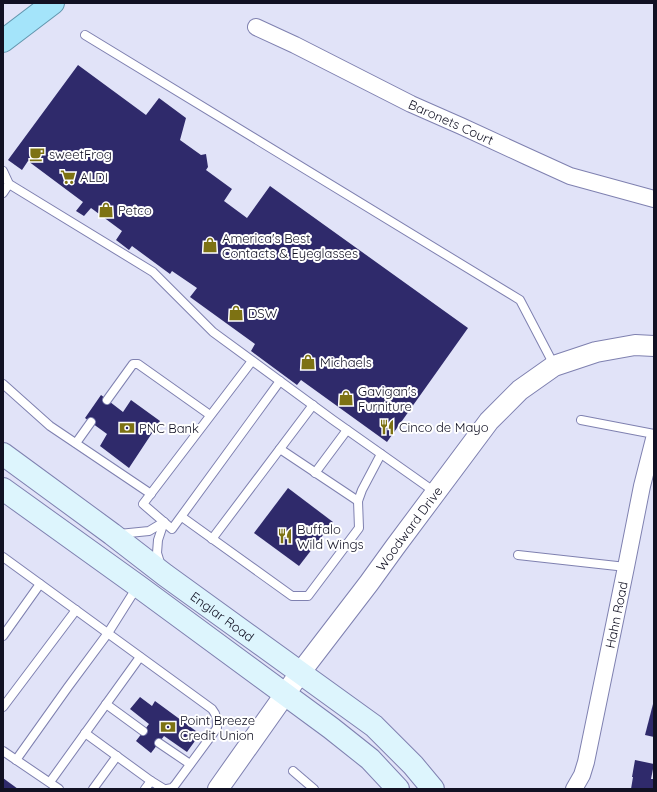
<svg xmlns="http://www.w3.org/2000/svg" width="657" height="792" font-family="Quicksand,sans-serif">
<rect width="100%" height="100%" fill="#e1e3f8"/>
<g fill="#2f2a6b">
<polygon points="78,65 146,115 159,98 186,118 180,140 201,155 206,154 208,167 206,170 232,189 224,201 247,218 270,186 468,328 387,442 301,380 297,385 251,351 255,344 190,297 197,288 172,271 170,274 132,246 129,250 116,240 122,231 91,208 84,216 76,211 83,202 28,161 22,170 8,160"/>
<polygon points="101,395 123,412 131,400 160,421 129,468 100,446 107,434 85,418"/>
<polygon points="288,488 333,522 299,566 254,533"/>
<polygon points="140,697 152,706 155,701 200,734 187,752 164,736 151,753 136,741 149,724 130,709"/>
<polygon points="653,704 654,704 654,737 645,735"/>
<polygon points="635,760 654,764 651,779 654,779 654,789 631,789 633,777 632,777"/>
<polygon points="3,778 18,789 3,789"/>
</g>
<g fill="none" stroke-linecap="round" stroke-linejoin="round">
<g stroke="#7f81b0" stroke-width="10">
<g id="service">
<polyline points="85,35 520,300 554,365"/>
<polyline points="3,171 9,184 153,272 213,332 333,420 435,492"/>
<polyline points="3,193 9,184"/>
<polyline points="252,361 143,504 172,529 280,381"/>
<polyline points="3,384 50,426 151,494"/>
<polyline points="107,400 133,364 138,364 210,415"/>
<polyline points="581,420 654,434"/>
<polyline points="76,443 91,422"/>
<polyline points="280,449 358,501"/>
<polyline points="315,473 347,430"/>
<polyline points="182,517 292,596 308,596 359,528 358,501 362,490 381,454"/>
<polyline points="119,534 149,531 164,522"/>
<polyline points="212,539 313,405"/>
<polyline points="518,555 626,567"/>
<path d="M3,557L212,709C217,715 217,720 217,728L175,785L172,788L167,789"/>
<polyline points="161,566 157,553 158,540 164,522"/>
<polyline points="3,636 40,584"/>
<polyline points="106,704 143,731"/>
<polyline points="3,707 76,610"/>
<polyline points="85,733 151,781 164,789"/>
<polyline points="159,743 190,764"/>
<polyline points="3,751 59,789"/>
<polyline points="16,760 68,687 108,633 137,587"/>
<polyline points="293,771 314,789"/>
<polyline points="50,782 140,657"/>
<polyline points="93,789 117,756"/>
<polyline points="145,789 151,781"/>
</g>
</g>
<g stroke="#7f81b0" stroke-width="18">
<g id="minor">
<path id="s1" d="M256,27L295,45L411,104L461,126L526,156L570,176L654,199"/>
<path id="s2" d="M574,789L582,775L586,762L626,567L642,486L654,439"/>
</g>
</g>
<g stroke="#7f81b0" stroke-width="22">
<g id="tertiary">
<path id="s3" d="M218,789L300,673L369,583L395,547L489,421L520,390L554,366L596,352L635,345L654,346"/>
</g>
</g>
<g stroke="#7f81b0" stroke-width="24">
<g id="secondary">
<path id="s4" d="M3,454L112,534L165,575L374,726L413,765L433,789"/>
<polyline points="3,489 138,586 331,728 370,759 398,789"/>
</g>
</g>
<g stroke="#6296ae" stroke-width="24">
<polyline id="trunk" points="3,41 53,3"/>
</g>
<use href="#service" stroke="#fff" stroke-width="8"/>
<use href="#minor" stroke="#fff" stroke-width="16"/>
<use href="#tertiary" stroke="#fff" stroke-width="20"/>
<use href="#secondary" stroke="#ddf5fd" stroke-width="22"/>
<use href="#trunk" stroke="#a4e4fa" stroke-width="22"/>
</g>
<defs>
<g id="cafe-bare" transform="scale(1.2)"><path d="M-5.5-4.5H6V0H3Q3 3.5 0 3.5H-2.5Q-5.5 3.5-5.5 0ZM3-3.2v2h1.7v-2ZM-6 4.5H4V6H-6Z" fill="#7d7213" stroke="#fff" stroke-width="2.5" paint-order="stroke"/></g>
<g id="supermarket-bare" transform="scale(1.2)"><path d="M-6-5.5h2.5l.6 2H6L4.5 2H-2.5L-4.4-4H-6ZM-1.5 3.2a1.3 1.3 0 1 0 .1 0ZM3 3.2a1.3 1.3 0 1 0 .1 0Z" fill="#7d7213" stroke="#fff" stroke-width="2.5" paint-order="stroke"/></g>
<g id="shop-bare" transform="scale(1.2)"><path d="M-5-2.5h2.3a2.7 3.5 0 0 1 5.4 0H5L5.5 6h-11ZM-1.5-2.5h3a1.5 2.3 0 0 0-3 0Z" fill="#7d7213" stroke="#fff" stroke-width="2.5" paint-order="stroke"/></g>
<g id="restaurant-bare" transform="scale(1.2)"><path d="M-5-6h1v4h1v-4h1v4h1v-4h1v5L-1.5 .5V6h-2V.5L-5-1ZM5-6V6H3V1.5H1.5Q1.5-4 5-6Z" fill="#7d7213" stroke="#fff" stroke-width="2.5" paint-order="stroke"/></g>
<g id="bank-bare" transform="scale(1.2)"><path d="M-6-4H6V4H-6ZM0-2.3a2.3 2.3 0 1 0 0 4.6a2.3 2.3 0 1 0 0-4.6Z" fill="#7d7213" stroke="#fff" stroke-width="2.5" paint-order="stroke"/></g>
</defs>
<g fill-rule="evenodd">
<use href="#cafe-bare" x="37" y="154"/>
<use href="#supermarket-bare" x="68" y="177"/>
<use href="#shop-bare" x="106" y="210"/>
<use href="#shop-bare" x="210" y="245"/>
<use href="#shop-bare" x="236" y="313"/>
<use href="#shop-bare" x="308" y="362"/>
<use href="#shop-bare" x="346" y="398"/>
<use href="#restaurant-bare" x="387" y="427"/>
<use href="#bank-bare" x="127" y="428"/>
<use href="#restaurant-bare" x="285" y="536"/>
<use href="#bank-bare" x="168" y="727"/>
</g>
<g text-anchor="middle" dominant-baseline="central" stroke-width="4" stroke-linejoin="round" paint-order="stroke">
<g font-size="13" fill="#111123" stroke="#fff">
<text stroke="none"><textPath href="#s1" startOffset="217">Baronets Court</textPath></text>
<text stroke="none"><textPath href="#s3" startOffset="323">Woodward Drive</textPath></text>
<text stroke="none"><textPath href="#s2" startOffset="180">Hahn Road</textPath></text>
<text stroke="none"><textPath href="#s4" startOffset="273">Englar Road</textPath></text>
</g>
<g font-size="13" fill="#111123" stroke="#fff" text-anchor="start">
<text x="49" y="154">sweetFrog</text>
<text x="80" y="177">ALDI</text>
<text x="118" y="210">Petco</text>
<text x="222" y="238">America's Best<tspan x="222" dy="15">Contacts &amp; Eyeglasses</tspan></text>
<text x="248" y="313">DSW</text>
<text x="320" y="362">Michaels</text>
<text x="358" y="391">Gavigan's<tspan x="358" dy="15">Furniture</tspan></text>
<text x="399" y="427">Cinco de Mayo</text>
<text x="139" y="428">PNC Bank</text>
<text x="297" y="529">Buffalo<tspan x="297" dy="15">Wild Wings</tspan></text>
<text x="180" y="720">Point Breeze<tspan x="180" dy="15">Credit Union</tspan></text>
</g>
</g>
<rect width="657" height="792" fill="none" stroke="#111123" stroke-width="8"/>
</svg>
